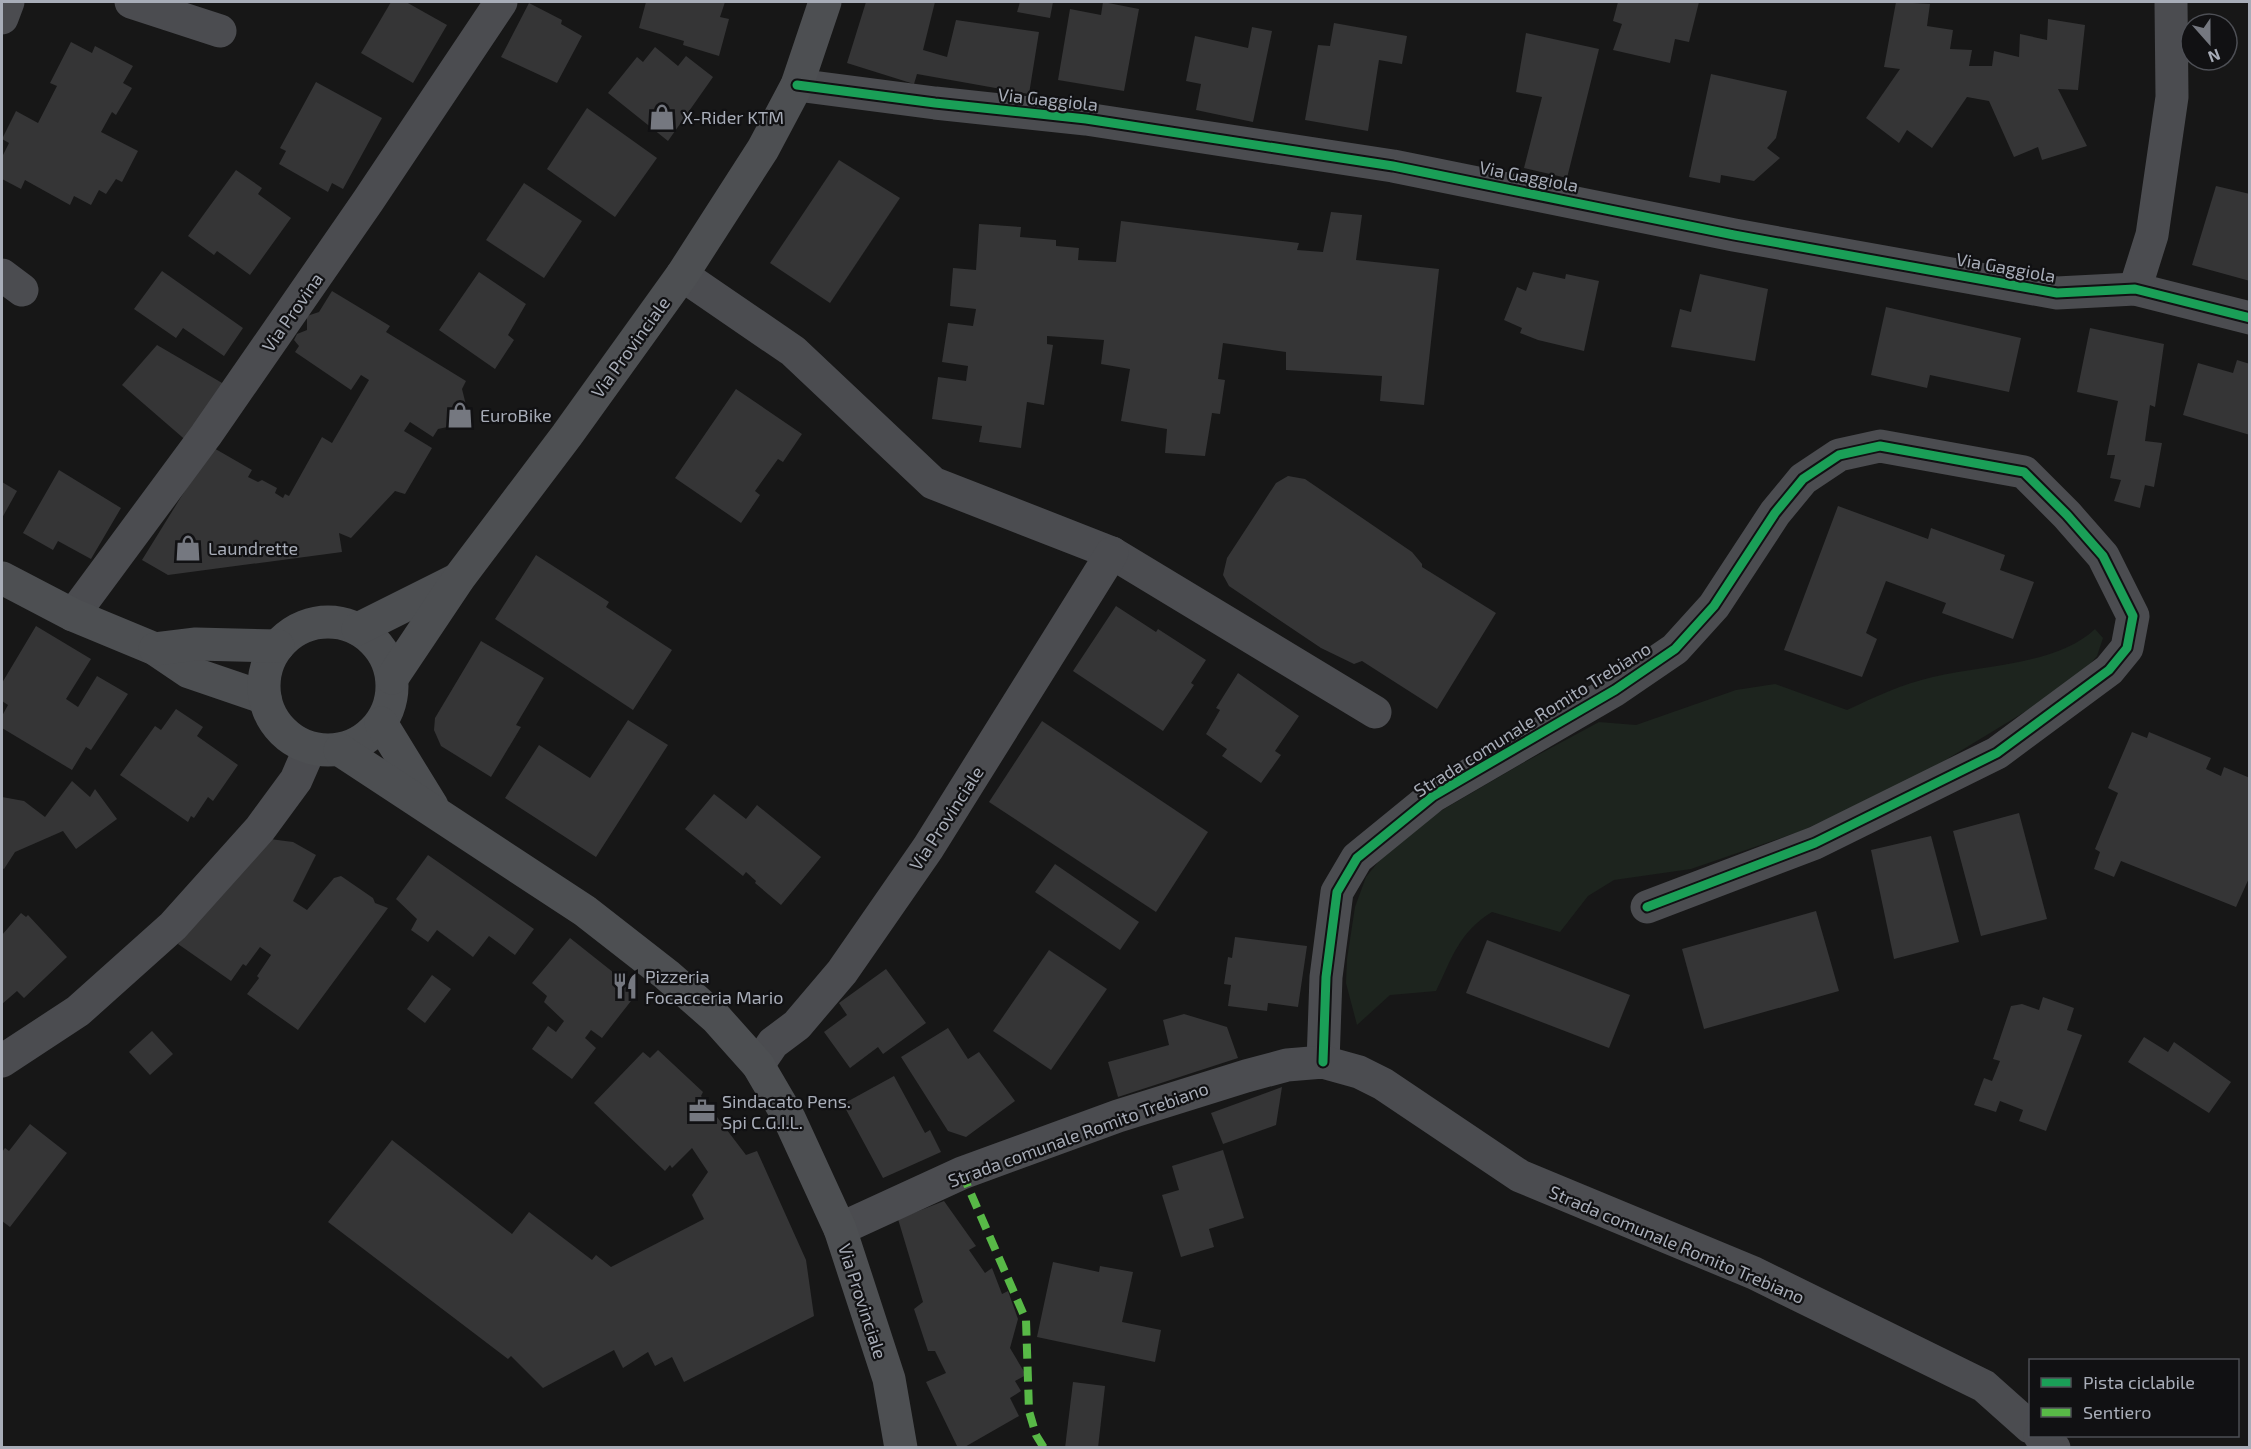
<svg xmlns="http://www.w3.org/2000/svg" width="2251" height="1449" font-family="'Exo 2',sans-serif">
<rect width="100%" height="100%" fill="#171717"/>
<path fill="#1d241e" d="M2095,629L2103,638L2097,656L2084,671L2054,694L1944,761L1873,798L1801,831L1691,869L1614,880L1588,896L1560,932L1492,912C1459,932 1452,958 1436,991L1390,995L1357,1025L1346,983L1347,959L1355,907L1366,877L1387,851L1415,826L1523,763L1599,722L1636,725L1736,690L1775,684L1847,710C1875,697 1902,684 1933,677C1984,665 2057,665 2095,629Z"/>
<g fill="#353536">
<polygon points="391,2 406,2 447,25 413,83 361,53"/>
<polygon points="646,2 725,2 720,17 729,19 719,56 683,45 684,41 639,28"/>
<polygon points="866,2 935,2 923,50 947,57 956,20 1039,32 1029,94 917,74 914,84 847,63"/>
<polygon points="1020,2 1053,2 1050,18 1017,12"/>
<polygon points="1103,2 1139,9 1124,91 1058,80 1070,9 1101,15"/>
<polygon points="1618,2 1699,2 1689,42 1675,39 1670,63 1613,50 1622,24 1613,21"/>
<polygon points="1896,2 1930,4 1927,26 1953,30 1950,49 1972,50 1969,66 1992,66 1994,51 2019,57 2020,34 2047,40 2048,19 2085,25 2078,90 2058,89 2087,146 2042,160 2038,147 2014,157 1989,101 1967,97 1932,148 1907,130 1899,143 1866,118 1900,69 1884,67"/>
<polygon points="529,3 562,20 561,24 582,36 557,83 501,57"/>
<polygon points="1334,23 1407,36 1402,64 1379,60 1368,131 1305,120 1318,45 1330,46"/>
<polygon points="1252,27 1272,31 1253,122 1196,110 1201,84 1186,81 1195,36 1248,48"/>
<polygon points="1526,33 1599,49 1567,178 1524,168 1542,97 1516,92"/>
<polygon points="71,42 92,53 95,46 133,66 123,83 132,88 116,115 112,112 101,132 138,151 122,182 116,179 106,194 99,190 91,205 74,196 70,205 25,180 21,189 2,179 2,157 9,143 2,139 16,111 38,123 57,86 50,83"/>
<polygon points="655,47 678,66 686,56 713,77 668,141 608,93 637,57 643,62"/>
<polygon points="1711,74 1787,91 1776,138 1767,148 1780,158 1754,181 1721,175 1720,183 1689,177"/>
<polygon points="316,82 382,118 343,189 332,183 328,192 279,164 286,151 280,148"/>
<polygon points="587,108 657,158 615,217 547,169"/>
<polygon points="839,160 900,198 830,303 770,263"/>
<polygon points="236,170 262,188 258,194 291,218 250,275 217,251 214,255 188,236"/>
<polygon points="524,183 582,221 544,278 486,240"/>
<polygon points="2216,186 2250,194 2250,281 2192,265"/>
<polygon points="1331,212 1362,215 1356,260 1439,269 1424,405 1380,401 1382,376 1286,370 1286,352 1223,343 1218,379 1225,380 1220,414 1212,413 1205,456 1165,453 1167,429 1121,421 1130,369 1101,364 1104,340 1047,336 1047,344 1053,345 1044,405 1027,402 1021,448 979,442 982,426 932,419 938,377 966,381 968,366 942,362 948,323 973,326 976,309 950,306 953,268 976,270 979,224 1021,227 1020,237 1056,240 1056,246 1079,248 1078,260 1116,262 1121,221 1299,243 1297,250 1323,252"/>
<polygon points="162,271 243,328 224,356 183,328 176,338 134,309"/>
<polygon points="479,272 526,304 508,335 514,340 495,369 439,330"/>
<polygon points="1533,272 1565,279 1566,274 1599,281 1584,351 1538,340 1520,333 1522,328 1504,320 1517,287 1526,291"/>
<polygon points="1700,274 1768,289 1755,361 1671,347 1680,309 1691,312"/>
<polygon points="332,291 390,326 386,332 466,381 462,389 466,405 448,410 452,426 438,429 433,437 410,422 404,431 432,448 405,494 395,491 351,538 339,533 342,552 168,575 142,560 212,447 252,470 248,477 258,482 262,480 277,488 275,493 283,498 285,494 289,496 322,437 332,443 369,380 361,375 351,390 295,352 299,346 294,340 297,334 307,330 307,316 319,312"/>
<polygon points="1886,307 2021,338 2009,392 1930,375 1927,388 1871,375"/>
<polygon points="2090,328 2164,344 2155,407 2150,405 2145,441 2162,443 2154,487 2145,485 2140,508 2114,501 2121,480 2110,478 2115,455 2107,455 2118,401 2077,392"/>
<polygon points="157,345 229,387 189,443 122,385"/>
<polygon points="2237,360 2250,364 2250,435 2183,415 2198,363 2233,373"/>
<polygon points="736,389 802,434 783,462 778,459 755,491 760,495 741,523 675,478"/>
<polygon points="59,470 121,508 91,559 58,541 53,550 23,533"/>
<polygon points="1288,476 1305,479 1412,552 1422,564 1422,567 1496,613 1437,709 1362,661 1354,664 1321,648 1229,586 1223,575 1227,558 1276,483"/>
<polygon points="2,482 17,491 2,518"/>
<polygon points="1838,506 1928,539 1931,528 2005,555 2000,570 2034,582 2013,639 1942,613 1946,603 1886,581 1866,633 1877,639 1862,677 1784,650"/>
<polygon points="536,555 609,602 606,607 672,650 633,710 495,619"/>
<polygon points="1116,606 1156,632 1158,629 1206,660 1191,683 1194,685 1163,731 1073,671"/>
<polygon points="36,626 91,659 66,699 78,707 97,676 128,694 91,750 86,747 72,770 2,728 2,716 8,705 2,701 2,683"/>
<polygon points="481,641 544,678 516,725 521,727 491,777 441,746 434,730 435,718"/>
<polygon points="1238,673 1299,716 1275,751 1281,755 1261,783 1222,756 1227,749 1206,734 1220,710 1216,708"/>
<polygon points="176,709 203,727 197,736 238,765 213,801 208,797 194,818 191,816 188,822 120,775 155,726 161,730"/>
<polygon points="628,720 668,745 596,857 505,798 539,745 590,778"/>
<polygon points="1042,721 1208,832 1156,912 989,802"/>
<polygon points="2132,732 2147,738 2149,732 2211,758 2206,769 2221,776 2224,767 2250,778 2250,876 2236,907 2121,861 2114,877 2094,869 2100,852 2095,849 2118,793 2108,788"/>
<polygon points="72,781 90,797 95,789 117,819 76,849 63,831 15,852 4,869 2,868 2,797 24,801 45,817"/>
<polygon points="714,794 746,819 757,805 821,857 781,905 755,883 756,881 746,872 743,876 685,829"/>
<polygon points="2019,813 2047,919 1981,936 1953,831"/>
<polygon points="1931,836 1959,942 1894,959 1871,850"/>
<polygon points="262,838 293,842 316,855 293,901 307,910 334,878 341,876 373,898 375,903 388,908 298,1030 247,994 259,978 257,976 271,955 260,947 246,966 243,964 231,981 178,944 207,903"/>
<polygon points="428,855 534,929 515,955 489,936 473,957 437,930 428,942 411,930 417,919 396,899"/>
<polygon points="1055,864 1139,922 1120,950 1035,892"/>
<polygon points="1816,911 1839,991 1704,1029 1682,949"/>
<polygon points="21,913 26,917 28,915 67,957 24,998 17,991 2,1004 2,935"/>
<polygon points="1235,937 1307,946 1298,1007 1268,1003 1267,1011 1228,1006 1231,985 1224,984 1228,957 1232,958"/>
<polygon points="570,938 638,992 602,1038 591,1030 585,1038 596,1048 572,1079 532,1049 548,1026 556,1032 564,1021 544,1002 547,996 532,983"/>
<polygon points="1487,940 1630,995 1609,1048 1466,993"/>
<polygon points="1049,950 1107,989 1051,1070 993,1031"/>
<polygon points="886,969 926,1023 883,1054 878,1047 850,1068 824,1032 847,1015 839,1003"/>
<polygon points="432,975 451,989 425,1023 407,1009"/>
<polygon points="2043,997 2074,1008 2067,1030 2082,1035 2046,1131 2019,1121 2023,1110 2000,1101 1996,1112 1974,1105 1984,1078 1992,1081 2000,1061 1993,1059 2011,1006 2022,1004 2039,1010"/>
<polygon points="1184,1014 1227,1027 1238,1058 1118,1097 1108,1062 1169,1045 1163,1020"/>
<polygon points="948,1028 968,1059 979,1052 1015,1101 966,1137 948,1131 901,1057"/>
<polygon points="152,1031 173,1054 150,1075 129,1052"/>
<polygon points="2144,1037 2168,1052 2174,1042 2231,1082 2209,1113 2128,1062"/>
<polygon points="658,1050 703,1092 701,1096 746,1155 757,1151 806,1260 814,1316 684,1382 672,1357 655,1366 648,1352 623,1368 614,1350 543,1388 511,1356 508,1359 328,1222 392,1140 512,1234 529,1212 592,1260 596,1255 611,1267 704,1219 692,1195 708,1172 692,1148 672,1168 670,1165 665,1171 594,1103 643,1052 650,1058"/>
<polygon points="894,1076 925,1133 930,1130 941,1152 883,1178 843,1104"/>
<polygon points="1282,1087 1276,1125 1223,1144 1211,1113"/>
<polygon points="30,1124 67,1153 10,1227 2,1221 2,1152 5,1148 9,1151"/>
<polygon points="1223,1150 1244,1218 1209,1229 1214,1247 1181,1257 1162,1195 1179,1190 1172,1166"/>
<polygon points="944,1201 976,1246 969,1250 985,1273 992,1268 1002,1294 1008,1291 1018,1319 1010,1348 1026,1375 1015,1381 1021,1391 1010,1398 1019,1416 963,1448 958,1448 926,1382 946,1373 935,1351 928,1351 914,1309 923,1302 898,1219"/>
<polygon points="1053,1262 1099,1272 1100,1266 1133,1272 1122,1322 1161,1330 1155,1362 1037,1337"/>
<polygon points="1073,1382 1105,1386 1098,1448 1065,1448"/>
</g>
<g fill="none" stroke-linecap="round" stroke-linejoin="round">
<g stroke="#4b4c50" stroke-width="33">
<polyline points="131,2 220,31"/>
<polyline points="2,18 8,2"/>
<polyline points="797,85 935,103 1086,119 1393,166 1734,235 2057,293 2135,289 2250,318"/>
<polyline points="2,275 22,290"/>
<polyline points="682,275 793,351 933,483 1112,553 1375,712"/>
<polyline points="2135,289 2152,235 2172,97 2171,2"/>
<polyline points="73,615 206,435 368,201 501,2"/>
<polyline points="2,1061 78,1011 173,926 260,829 296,780 310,748"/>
<polyline points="1323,1062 1326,977 1337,892 1357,858 1433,796 1615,690 1675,649 1714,606 1775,513 1803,479 1839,455 1880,446 2024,472 2067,515 2103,556 2133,616 2127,648 2109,670 1997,753 1815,843 1647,907"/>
<polyline points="758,1065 773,1043 797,1025 842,972 928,848 1112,553"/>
<polyline points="840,1229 962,1173 1118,1116 1246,1076 1287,1065 1323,1062 1359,1072 1383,1084 1520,1176 1754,1273 1984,1386 2030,1427"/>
<polyline points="2040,1436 2054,1448"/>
</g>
<g stroke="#4d4f52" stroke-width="33">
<polyline points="2,578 73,615 155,649 189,672 265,698"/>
<circle cx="328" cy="686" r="64"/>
<polyline points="358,629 458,579"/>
<polyline points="155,649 196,644 278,646"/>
<polyline points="392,678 459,578 567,435 682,275 763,149 797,85 825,2"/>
<polyline points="381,723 432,806"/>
<polyline points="340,750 585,911 667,975 716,1018 758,1065 789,1118 840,1229 889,1379 901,1448"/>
</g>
<polyline stroke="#58b947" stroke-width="8" stroke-dasharray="15 8" stroke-linecap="butt" points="962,1173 1026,1320 1029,1411 1036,1435 1044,1448"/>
<g stroke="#111113" stroke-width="13">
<g id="cycleway">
<polyline points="797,85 935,103 1086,119 1393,166 1734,235 2057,293 2135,289 2250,318"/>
<polyline points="1323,1062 1326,977 1337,892 1357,858 1433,796 1615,690 1675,649 1714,606 1775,513 1803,479 1839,455 1880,446 2024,472 2067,515 2103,556 2133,616 2127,648 2109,670 1997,753 1815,843 1647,907"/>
</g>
</g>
<use href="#cycleway" stroke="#1a9f57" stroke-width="9"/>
</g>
<defs>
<g id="shop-bare" transform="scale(2.07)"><path d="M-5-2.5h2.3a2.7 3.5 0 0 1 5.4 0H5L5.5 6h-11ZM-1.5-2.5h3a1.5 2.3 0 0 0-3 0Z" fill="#757880" stroke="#111113" stroke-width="2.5" paint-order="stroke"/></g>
<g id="restaurant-bare" transform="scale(2.07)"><path d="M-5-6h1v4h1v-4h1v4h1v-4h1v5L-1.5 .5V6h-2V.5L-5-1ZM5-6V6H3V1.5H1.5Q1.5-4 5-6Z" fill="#757880" stroke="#111113" stroke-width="2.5" paint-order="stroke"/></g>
<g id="office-bare" transform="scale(2.07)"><path d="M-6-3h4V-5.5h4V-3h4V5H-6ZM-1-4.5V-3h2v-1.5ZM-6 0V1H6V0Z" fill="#757880" stroke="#111113" stroke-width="2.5" paint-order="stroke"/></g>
</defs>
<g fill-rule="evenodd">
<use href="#shop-bare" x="662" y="117"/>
<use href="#shop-bare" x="460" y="415"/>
<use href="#shop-bare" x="188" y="548"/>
<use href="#restaurant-bare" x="625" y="986"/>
<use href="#office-bare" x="702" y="1111"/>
</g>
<g text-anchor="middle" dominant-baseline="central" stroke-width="4.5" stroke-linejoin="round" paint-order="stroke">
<g font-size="18" fill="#a8adb8" stroke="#111113">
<text transform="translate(1048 99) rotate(6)">Via Gaggiola</text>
<text transform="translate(1529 176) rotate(11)">Via Gaggiola</text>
<text transform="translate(2006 267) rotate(10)">Via Gaggiola</text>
<text transform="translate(292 312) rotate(-55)">Via Provina</text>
<text transform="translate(630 347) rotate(-54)">Via Provinciale</text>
<text transform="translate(1532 719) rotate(-32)">Strada comunale Romito Trebiano</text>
<text transform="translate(946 818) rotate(-57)">Via Provinciale</text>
<text transform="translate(1078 1134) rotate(-20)">Strada comunale Romito Trebiano</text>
<text transform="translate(1677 1244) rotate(23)">Strada comunale Romito Trebiano</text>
<text transform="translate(863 1301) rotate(72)">Via Provinciale</text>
</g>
<g font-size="18" fill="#a8adb8" stroke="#111113" text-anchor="start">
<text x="682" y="117">X-Rider KTM</text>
<text x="480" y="415">EuroBike</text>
<text x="208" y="548">Laundrette</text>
<text x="645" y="976">Pizzeria<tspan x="645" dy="21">Focacceria Mario</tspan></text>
<text x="722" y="1101">Sindacato Pens.<tspan x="722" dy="21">Spi C.G.I.L.</tspan></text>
</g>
</g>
<rect width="2251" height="1449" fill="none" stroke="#a8adb8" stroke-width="6"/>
<rect x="2029" y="1359" width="210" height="78" fill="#111113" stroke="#4d4f55" stroke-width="1.5"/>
<rect x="2041" y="1378" width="30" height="9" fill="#1a9f57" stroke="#4d4f55" stroke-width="1.5"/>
<text x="2083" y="1389" font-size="18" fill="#a8adb8">Pista ciclabile</text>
<rect x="2041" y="1408" width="30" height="9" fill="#58b947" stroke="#4d4f55" stroke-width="1.5"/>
<text x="2083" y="1419" font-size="18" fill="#a8adb8">Sentiero</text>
<g transform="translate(2209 42) rotate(159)"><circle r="28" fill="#111113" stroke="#4d4f55" stroke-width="1.5"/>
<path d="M0-4.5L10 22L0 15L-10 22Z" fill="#757880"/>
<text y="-9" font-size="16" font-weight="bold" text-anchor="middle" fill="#a8adb8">N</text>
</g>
</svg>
